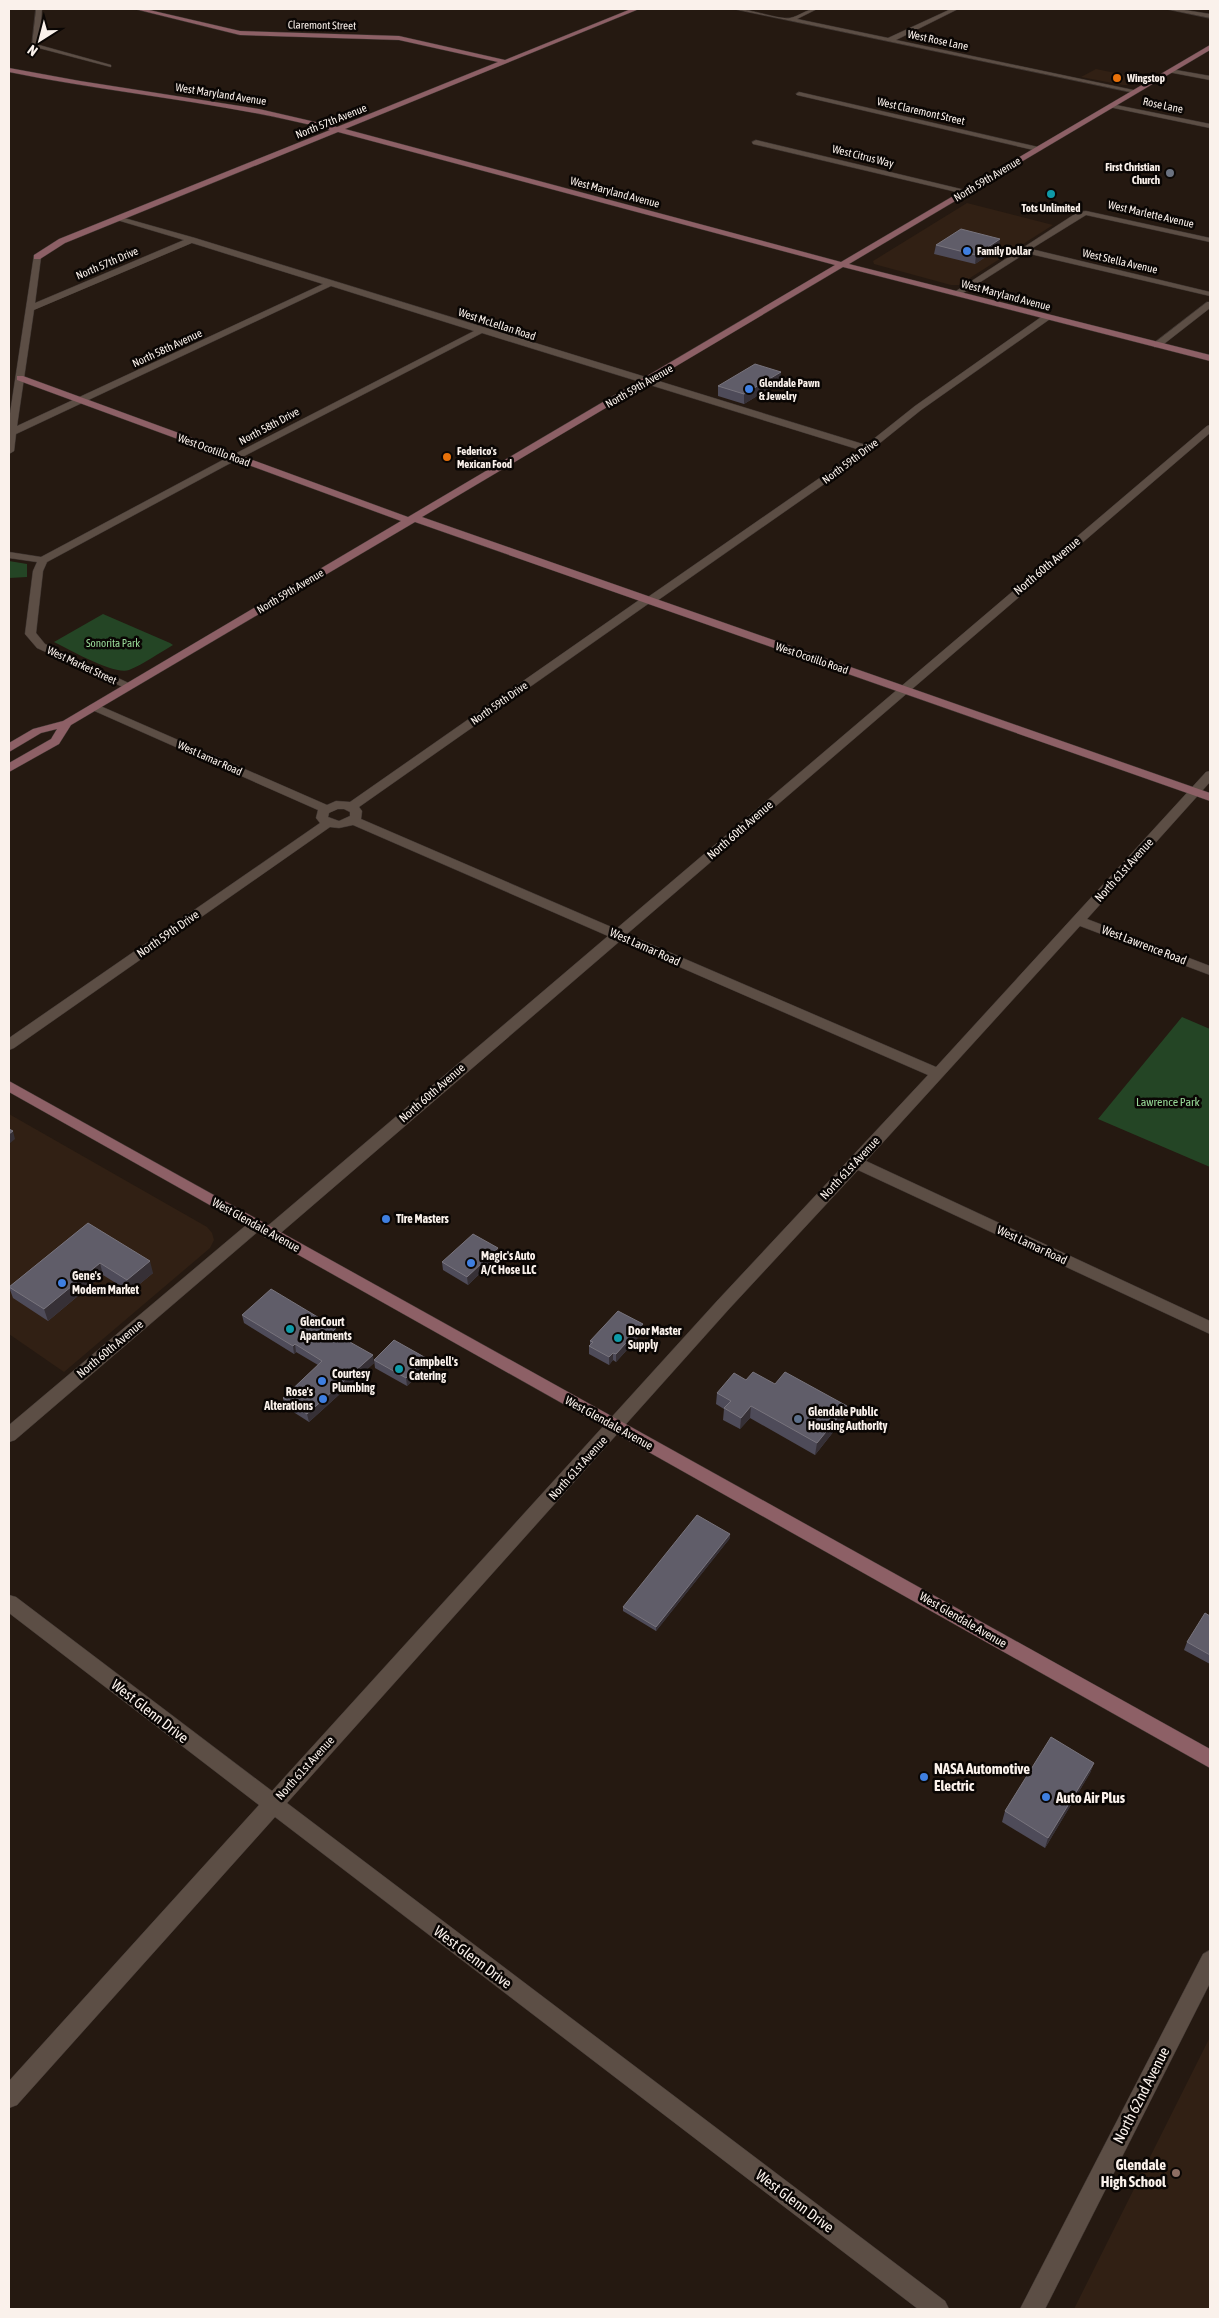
<svg xmlns="http://www.w3.org/2000/svg" width="1219" height="2318" font-family="'Asap Condensed',sans-serif">
<rect width="100%" height="100%" fill="#251911"/>
<g fill="#312014">
<polygon points="1096,69 1140,78 1129,85 1123,85 1081,77"/>
<polygon points="967,203 1053,225 959,285 951,285 874,264 873,261"/>
<polygon points="9,1114 207,1227 212,1233 214,1240 210,1248 64,1372 9,1334"/>
<polygon points="1210,2037 1210,2309 1074,2309"/>
</g>
<g fill="#244525">
<polygon points="9,561 27,564 27,577 9,578"/>
<path d="M103,614L170,643L173,645C159,653 144,664 129,670C114,675 70,650 54,642Z"/>
<polygon points="1182,1017 1210,1029 1210,1167 1098,1119"/>
</g>
<g fill="none" stroke-linecap="round" stroke-linejoin="round">
<g stroke="#3d3430" stroke-width="1">
<g id="street">
<polygon points="36,9 42,9 39,45 111,65 111,67 35,47 32,44"/>
<path d="M734,9C750,8 778,20 790,18C800,16 806,9 817,9L797,19L888,38L951,9H958L896,40L1138,91L1135,93Z"/>
<polygon points="1166,9 1178,9 1210,14 1210,18"/>
<polygon points="1170,69 1210,76 1210,80 1168,72"/>
<polygon points="799,92 1038,147 1042,149 1038,151 797,95 796,94"/>
<polygon points="1111,104 1210,124 1210,128 1109,107 1109,105"/>
<polygon points="756,140 965,190 969,192 965,194 753,144 752,142"/>
<polygon points="1086,211 1210,238 1210,242 1086,215 1031,249 1210,292 1210,296 1026,253 960,295 953,293 1078,212"/>
<path d="M117,216L195,238L866,445L915,406L1044,315H1050V319L921,410L860,459L654,603L648,604L359,807L362,811L361,819L616,929L1207,426L1210,425V433L627,934L936,1067L1206,772L1210,771V782L1087,919L1210,966V975L1080,926L866,1161L1210,1321V1334L858,1170L729,1309L287,1803L945,2301L949,2309H918L275,1817L17,2105L9,2108V2081L259,1805L9,1613V1595L16,1597L272,1791L717,1301L928,1075L620,941L276,1237L270,1239L264,1237L262,1233L264,1229L608,936L353,825L339,828L330,827L14,1048L9,1050V1038L320,823L316,818L318,810L90,709L88,707L90,705H98L327,805L336,801L350,802L642,598L648,597L860,450L482,333L225,466L47,562L43,571L36,633L45,644L135,686L129,689L125,688L37,648L25,634L33,571L37,562L9,558V552L41,557L219,462L474,331L331,286L16,434L14,451L9,454V420L34,255L41,257L35,303L184,240L117,220ZM192,243L323,284L17,426L34,310ZM338,809H344L350,812V816L339,821L328,817L329,813Z"/>
<polygon points="1207,302 1210,302 1210,308 1160,347 1154,347 1154,343"/>
<polygon points="256,1219 261,1221 264,1225 261,1229 15,1440 9,1442 9,1425 251,1221"/>
<polygon points="1210,1950 1210,1983 1045,2309 1020,2309 1203,1954"/>
</g>
</g>
<g stroke="#3d3430" stroke-width="1">
<g id="secondary">
<path d="M135,9H145L240,31L399,36L505,60L631,9H639L345,129L841,262L1210,45V50L849,264L1210,355V361L843,267L422,517L1210,793V801L415,522L71,725L59,744L9,772V763L51,739L57,729L41,733L9,752V743L33,729L63,721L401,521L17,380V376H23L408,517L835,265L338,132L65,243L40,259H34V255L59,239L330,130C225,102 116,94 9,72V68L80,81L259,109L337,127L498,62L399,40L240,35Z"/>
<polygon points="9,1081 1210,1749 1210,1768 9,1092"/>
</g>
</g>
<use href="#street" fill="#5c4e45" fill-rule="evenodd"/>
<use href="#secondary" fill="#8d6066" fill-rule="evenodd"/>
</g>
<g fill="#4e4b59">
<polygon points="936,245 999,248 975,264 934,254"/>
<polygon points="780,382 744,404 718,396 718,386"/>
<polygon points="88,1223 153,1273 130,1292 103,1275 48,1321 13,1298 9,1287"/>
<polygon points="498,1256 468,1285 443,1270 442,1262"/>
<polygon points="242,1315 337,1335 374,1363 309,1422 284,1406 283,1398 318,1365 296,1352 294,1354 244,1323"/>
<polygon points="643,1324 643,1332 616,1362 613,1360 609,1365 589,1354 589,1346 590,1345 590,1341"/>
<polygon points="426,1358 427,1366 407,1386 375,1368 374,1360"/>
<polygon points="746,1380 775,1384 847,1406 845,1417 815,1455 750,1418 740,1429 723,1420 724,1409 716,1404 717,1393"/>
<polygon points="730,1538 656,1631 623,1611 623,1607"/>
<polygon points="1210,1616 1210,1664 1184,1650 1187,1642"/>
<polygon points="1094,1763 1090,1773 1045,1848 1002,1822 1005,1811"/>
</g>
<g fill="#363036">
<polygon points="1000,239 999,248 975,264 976,255"/>
<polygon points="781,372 780,382 744,404 744,394"/>
<polygon points="13,1131 15,1139 9,1144 9,1134"/>
<polygon points="498,1248 498,1256 468,1285 467,1277"/>
<polygon points="150,1261 153,1273 130,1292 127,1280"/>
<polygon points="100,1263 103,1275 48,1321 44,1309"/>
<polygon points="643,1324 643,1332 616,1362 616,1354"/>
<polygon points="336,1328 337,1336 332,1332"/>
<polygon points="295,1344 296,1352 294,1354 293,1346"/>
<polygon points="613,1353 613,1360 609,1365 609,1357"/>
<polygon points="373,1355 374,1363 309,1422 307,1414"/>
<polygon points="426,1358 427,1366 407,1386 406,1378"/>
<polygon points="751,1406 750,1418 740,1429 741,1418"/>
<polygon points="847,1406 845,1417 815,1455 817,1443"/>
<polygon points="730,1534 730,1538 656,1631 656,1627"/>
<polygon points="1094,1763 1090,1773 1045,1848 1048,1838"/>
</g>
<g fill="#605d69" stroke="#78747d">
<polygon points="961,229 1000,239 976,255 936,245"/>
<polygon points="755,364 781,372 744,394 718,386"/>
<polygon points="9,1129 13,1131 9,1134"/>
<polygon points="88,1223 150,1261 127,1280 100,1263 44,1309 9,1287"/>
<polygon points="473,1234 498,1248 467,1277 442,1262"/>
<polygon points="271,1289 336,1328 332,1332 373,1355 307,1414 283,1398 322,1361 295,1344 293,1346 242,1315"/>
<polygon points="618,1311 643,1324 616,1354 613,1353 609,1357 589,1346 593,1342 590,1341"/>
<polygon points="394,1340 426,1358 406,1378 374,1360"/>
<polygon points="753,1372 775,1384 785,1372 847,1406 817,1443 751,1406 741,1418 724,1408 731,1401 717,1393 734,1373 746,1380"/>
<polygon points="697,1515 730,1534 656,1627 623,1607"/>
<polygon points="1205,1613 1210,1616 1210,1655 1187,1642"/>
<polygon points="1051,1737 1094,1763 1048,1838 1005,1811"/>
</g>
<g fill="#e8710a" stroke="#0a0604" stroke-width="2">
<circle cx="1117" cy="78" r="5"/>
<circle cx="447" cy="457" r="5"/>
</g>
<circle fill="#6b7280" stroke="#0a0604" stroke-width="2" cx="1170" cy="173" r="5"/>
<g fill="#0f9aa8" stroke="#0a0604" stroke-width="2">
<circle cx="1051" cy="194" r="5"/>
<circle cx="290" cy="1329" r="5"/>
<circle cx="618" cy="1338" r="5"/>
<circle cx="399" cy="1369" r="5"/>
</g>
<g fill="#3f7fe0" stroke="#0a0604" stroke-width="2">
<circle cx="967" cy="251" r="5"/>
<circle cx="749" cy="389" r="5"/>
<circle cx="386" cy="1219" r="5"/>
<circle cx="471" cy="1263" r="5"/>
<circle cx="62" cy="1283" r="5"/>
<circle cx="322" cy="1381" r="5"/>
<circle cx="323" cy="1399" r="5"/>
<circle cx="924" cy="1777" r="5"/>
<circle cx="1046" cy="1797" r="5"/>
</g>
<circle fill="#5c6f8a" stroke="#0a0604" stroke-width="2" cx="798" cy="1419" r="5"/>
<circle fill="#8d6e63" stroke="#0a0604" stroke-width="2" cx="1176" cy="2173" r="5"/>
<g text-anchor="middle" dominant-baseline="central" stroke-width="5" stroke-linejoin="round" paint-order="stroke">
<g font-size="11" fill="#faf1eb" stroke="#0a0604">
<text transform="translate(322 25) rotate(1)">Claremont Street</text>
<text transform="translate(938 40) rotate(12)">West Rose Lane</text>
<text transform="translate(221 94) rotate(9)">West Maryland Avenue</text>
<text transform="translate(1163 105) rotate(12)">Rose Lane</text>
<text transform="translate(921 111) rotate(13)">West Claremont Street</text>
<text transform="translate(331 121) rotate(-22)">North 57th Avenue</text>
<text transform="translate(863 156) rotate(14)">West Citrus Way</text>
<text transform="translate(987 179) rotate(-31)">North 59th Avenue</text>
<text transform="translate(615 192) rotate(15)">West Maryland Avenue</text>
<text transform="translate(1151 214) rotate(13)">West Marlette Avenue</text>
<text transform="translate(1120 261) rotate(13)">West Stella Avenue</text>
<text transform="translate(107 263) rotate(-23)">North 57th Drive</text>
<text transform="translate(1006 295) rotate(15)">West Maryland Avenue</text>
<text transform="translate(497 324) rotate(18)">West McLellan Road</text>
<text transform="translate(167 348) rotate(-25)">North 58th Avenue</text>
<text transform="translate(639 386) rotate(-30)">North 59th Avenue</text>
<text transform="translate(269 426) rotate(-28)">North 58th Drive</text>
<text transform="translate(214 450) rotate(20)">West Ocotillo Road</text>
<text transform="translate(850 461) rotate(-37)">North 59th Drive</text>
<text transform="translate(290 591) rotate(-31)">North 59th Avenue</text>
<text transform="translate(812 658) rotate(19)">West Ocotillo Road</text>
<text transform="translate(82 665) rotate(25)">West Market Street</text>
<text transform="translate(499 703) rotate(-35)">North 59th Drive</text>
<text transform="translate(210 758) rotate(24)">West Lamar Road</text>
</g>
<g font-size="11" font-weight="bold" fill="#faf1eb" stroke="#0a0604" text-anchor="start">
<text x="1127" y="78">Wingstop</text>
<text x="1160" y="167" text-anchor="end">First Christian<tspan x="1160" dy="13">Church</tspan></text>
<text x="1051" y="208" text-anchor="middle">Tots Unlimited</text>
<text x="977" y="251">Family Dollar</text>
<text x="759" y="383">Glendale Pawn<tspan x="759" dy="13">&amp; Jewelry</tspan></text>
<text x="457" y="451">Federico's<tspan x="457" dy="13">Mexican Food</tspan></text>
</g>
<g font-size="11" fill="#98d998" stroke="#0a0604">
<text x="113" y="643">Sonorita Park</text>
</g>
<g font-size="12" fill="#faf1eb" stroke="#0a0604">
<text transform="translate(1047 566) rotate(-40)">North 60th Avenue</text>
<text transform="translate(740 830) rotate(-41)">North 60th Avenue</text>
<text transform="translate(1124 870) rotate(-48)">North 61st Avenue</text>
<text transform="translate(168 934) rotate(-35)">North 59th Drive</text>
<text transform="translate(1144 945) rotate(21)">West Lawrence Road</text>
<text transform="translate(645 947) rotate(24)">West Lamar Road</text>
<text transform="translate(432 1093) rotate(-41)">North 60th Avenue</text>
<text transform="translate(850 1168) rotate(-47)">North 61st Avenue</text>
<text transform="translate(256 1225) rotate(29)">West Glendale Avenue</text>
<text transform="translate(1032 1245) rotate(25)">West Lamar Road</text>
<text transform="translate(110 1349) rotate(-40)">North 60th Avenue</text>
<text transform="translate(609 1423) rotate(29)">West Glendale Avenue</text>
<text transform="translate(578 1468) rotate(-48)">North 61st Avenue</text>
<text transform="translate(963 1620) rotate(30)">West Glendale Avenue</text>
<text transform="translate(305 1768) rotate(-48)">North 61st Avenue</text>
</g>
<g font-size="12" fill="#98d998" stroke="#0a0604">
<text x="1168" y="1102">Lawrence Park</text>
</g>
<g font-size="12" font-weight="bold" fill="#faf1eb" stroke="#0a0604" text-anchor="start">
<text x="396" y="1219">Tire Masters</text>
<text x="481" y="1256">Magic's Auto<tspan x="481" dy="14">A/C Hose LLC</tspan></text>
<text x="72" y="1276">Gene's<tspan x="72" dy="14">Modern Market</tspan></text>
<text x="300" y="1322">GlenCourt<tspan x="300" dy="14">Apartments</tspan></text>
<text x="628" y="1331">Door Master<tspan x="628" dy="14">Supply</tspan></text>
<text x="409" y="1362">Campbell's<tspan x="409" dy="14">Catering</tspan></text>
<text x="332" y="1374">Courtesy<tspan x="332" dy="14">Plumbing</tspan></text>
<text x="313" y="1392" text-anchor="end">Rose's<tspan x="313" dy="14">Alterations</tspan></text>
<text x="808" y="1412">Glendale Public<tspan x="808" dy="14">Housing Authority</tspan></text>
</g>
<g font-size="15" fill="#faf1eb" stroke="#0a0604">
<text transform="translate(150 1711) rotate(38)">West Glenn Drive</text>
<text transform="translate(473 1957) rotate(37)">West Glenn Drive</text>
<text transform="translate(1141 2095) rotate(-63)">North 62nd Avenue</text>
<text transform="translate(795 2201) rotate(37)">West Glenn Drive</text>
</g>
<g font-size="15" font-weight="bold" fill="#faf1eb" stroke="#0a0604" text-anchor="start">
<text x="934" y="1768">NASA Automotive<tspan x="934" dy="17">Electric</tspan></text>
<text x="1056" y="1797">Auto Air Plus</text>
<text x="1166" y="2164" text-anchor="end">Glendale<tspan x="1166" dy="17">High School</tspan></text>
</g>
</g>
<rect width="1219" height="2318" fill="none" stroke="#faf1eb" stroke-width="20"/>
<g transform="translate(40 40) rotate(216)" stroke="#0a0604" stroke-width="4" paint-order="stroke">
<path d="M0-4L9 19L0 12L-9 19Z" fill="#faf1eb"/>
<text y="-8" font-size="14" font-weight="bold" text-anchor="middle" fill="#faf1eb">N</text>
</g>
</svg>
